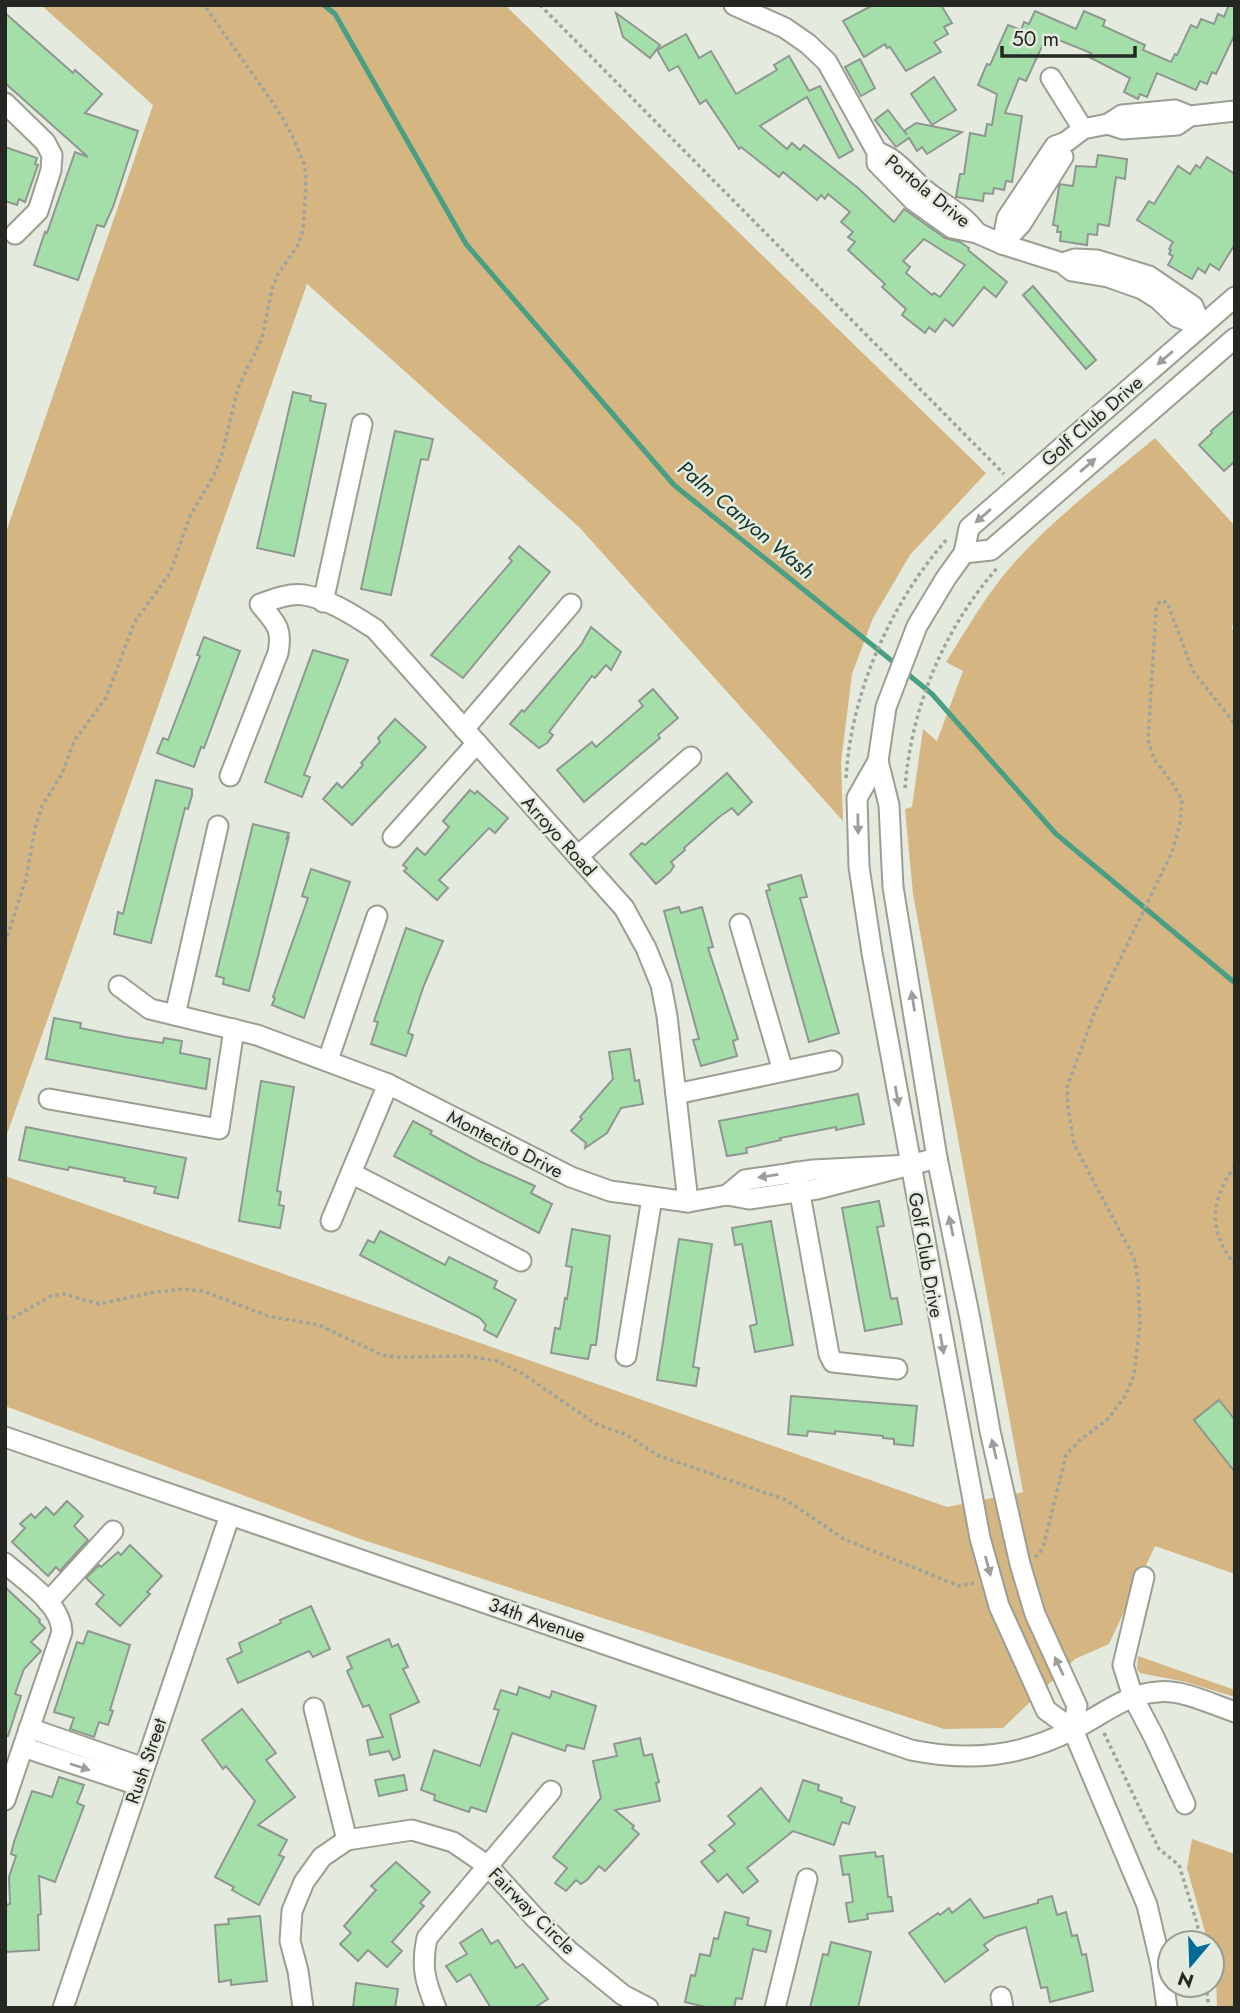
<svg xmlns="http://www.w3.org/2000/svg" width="1240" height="2013" font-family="Jost,sans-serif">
<rect width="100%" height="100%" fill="#e5eade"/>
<g fill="#d5b682">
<polygon points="41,5 505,5 986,473 910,555 873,618 852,674 841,762 843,821 579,527 307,284 5,1140 5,535 153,105"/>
<path d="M1155,438L1235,526V618L1232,627L1235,639V1574L1155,1546L1109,1644L1075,1659L1003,1728L944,1729L360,1539L5,1406V1176L947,1507L1023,1492L913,894L905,809L912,807L923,729L937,741L963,671L946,662C967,629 987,593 1013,564C1055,517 1107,478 1155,438Z"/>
<polygon points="1138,1656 1235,1690 1235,1697 1186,1682 1140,1673 1137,1669"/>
<polygon points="1192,1839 1235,1854 1235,2008 1217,2008 1216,1970 1212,1957 1212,1943 1208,1943 1187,1868"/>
</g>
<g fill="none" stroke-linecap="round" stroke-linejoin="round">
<g stroke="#489f83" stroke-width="5">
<polyline points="324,5 335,14 466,244 674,485 897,665"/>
<polyline points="904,671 932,694 1056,834 1235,983"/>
</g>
</g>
<g fill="#a4dfaa" stroke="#8f9890" stroke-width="2" fill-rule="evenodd">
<polygon points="873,5 941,5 952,23 944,27 948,34 934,42 941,52 906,71 890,47 887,48 885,44 864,57 843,21"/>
<polygon points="1229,5 1235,5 1235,34 1216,74 1212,72 1207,84 1200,81 1196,90 1157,73 1147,97 1140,94 1138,99 1124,92 1130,78 1089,57 1091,53 1059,40 1056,47 1044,42 1026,81 1019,78 1005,113 1022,116 1012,182 1006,181 1004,190 994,188 993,194 984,193 983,201 956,197 960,174 964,174 970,133 985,136 987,124 992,125 997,94 978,85 987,64 990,65 1008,25 1021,30 1024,22 1029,24 1035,11 1076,29 1084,11 1105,20 1103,26 1145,45 1143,50 1171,62 1175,54 1177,55 1191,25 1197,28 1201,19 1214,24 1218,14 1224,17"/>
<polygon points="5,13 73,73 75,70 102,94 85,113 138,131 113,207 104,227 97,225 78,280 34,265 45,232 47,233 75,152 88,157 5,83"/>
<polygon points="616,13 660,45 650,58 623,37"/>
<path d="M686,34L699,58L711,51L736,94L777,70L774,65L789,56L809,91L820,86L853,150L839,158L807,97L760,126L787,149L792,143L800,150L804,145L858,188L894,222L904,209L945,238L960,242L969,248L968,250L1007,282L996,297L984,287L953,326L945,319L935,332L929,327L925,333L902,315L906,309L882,287L885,284L848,250L855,242L848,237L853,232L841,222L850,212L828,194L825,199L821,195L817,200L783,172L779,177L741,147L739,149L706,100L700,104L678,66L669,71L657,50ZM924,239L965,265L940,297L934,293L932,295L906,273L910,267L903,261Z"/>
<polygon points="860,59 875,88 861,96 845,67"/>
<polygon points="934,77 956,110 932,125 911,94"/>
<polygon points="888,110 907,135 904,131 916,123 962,132 927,154 922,147 917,151 909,138 896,147 875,120"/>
<polygon points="5,147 37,158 35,164 38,165 25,202 19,199 17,205 5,201"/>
<polygon points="1098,155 1127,159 1125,179 1116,177 1109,226 1098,224 1097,235 1088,234 1087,245 1060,241 1061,232 1057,232 1058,226 1053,225 1059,187 1060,184 1073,186 1076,166 1096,167"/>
<polygon points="1207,157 1235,174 1235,244 1219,270 1210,264 1205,273 1198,268 1192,279 1168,265 1173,256 1169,254 1171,250 1169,249 1173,242 1137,220 1149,201 1154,204 1178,166 1190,174 1196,165 1200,168"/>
<polygon points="1033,286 1096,360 1086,369 1023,295"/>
<polygon points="293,392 311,396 310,401 326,404 294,556 257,548"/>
<polygon points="1235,410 1235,461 1224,471 1199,445 1212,433 1211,431"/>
<polygon points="395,431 433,439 428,460 421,459 391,595 361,589"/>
<polygon points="519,546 550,572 463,678 431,655 512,561 509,558"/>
<polygon points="591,627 621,652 611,670 606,665 595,678 592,676 549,732 553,735 547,743 539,748 510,724 522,710 524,712 581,645"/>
<polygon points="204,637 240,651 204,748 201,747 194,767 157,753 163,738 168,740 200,656 197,655"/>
<polygon points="313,650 348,660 304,775 310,777 302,797 265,782"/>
<polygon points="653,689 678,718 658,735 660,738 584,802 557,770 592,742 596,747 643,706 639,701"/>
<polygon points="395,719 426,747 352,825 323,799 337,783 342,788 363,765 361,763 380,742 378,738"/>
<polygon points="727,773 752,802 738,815 732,808 719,817 684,848 685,850 671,862 674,866 670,872 656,884 630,854 642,843 645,845"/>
<polygon points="156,780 192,789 192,795 188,809 185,808 151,943 114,934 118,912 123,914"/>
<polygon points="470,790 475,794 477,791 508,818 495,833 489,828 439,880 448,888 437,900 404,871 407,868 403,865 417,848 425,855 449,827 443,821"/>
<polygon points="253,824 289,833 286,840 289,836 249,991 223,984 224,978 216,976"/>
<polygon points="311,869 350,882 304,1018 272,1005 275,998 273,997 308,898 302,896"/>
<polygon points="801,875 807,897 800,898 839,1033 809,1042 766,891 770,890 768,885"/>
<polygon points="679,907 681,913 702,907 713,947 708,948 738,1039 733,1041 737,1056 701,1066 693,1040 699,1039 664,911"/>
<polygon points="406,928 443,941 424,985 408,1033 413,1035 406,1056 371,1044 378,1022 374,1021"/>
<polygon points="54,1018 81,1023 80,1028 125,1037 163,1043 164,1038 182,1041 180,1053 210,1059 206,1089 46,1059"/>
<polygon points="630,1049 635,1081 639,1080 643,1104 621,1108 607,1133 585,1148 586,1143 571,1131 582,1119 580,1117 613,1079 609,1052"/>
<polygon points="261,1081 294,1087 277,1191 281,1192 279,1205 284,1206 280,1228 239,1221"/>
<polygon points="858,1094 864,1124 836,1130 836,1127 780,1138 781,1140 746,1148 747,1153 727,1156 719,1121"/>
<polygon points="413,1121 432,1131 430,1134 479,1161 535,1186 531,1193 552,1204 539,1233 394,1156"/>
<polygon points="26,1127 186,1158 178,1198 154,1193 156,1187 124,1181 125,1178 69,1167 68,1170 19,1160"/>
<polygon points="879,1201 884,1226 877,1227 891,1299 897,1298 902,1324 865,1331 842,1208"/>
<polygon points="771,1221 793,1345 755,1352 750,1326 757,1324 742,1244 735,1245 732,1228"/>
<polygon points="572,1229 610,1236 596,1345 591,1345 588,1359 551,1353 555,1328 560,1329 565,1298 567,1299 572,1267 566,1266"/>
<polygon points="380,1231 445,1265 449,1257 497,1281 494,1288 516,1300 497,1337 484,1330 486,1325 480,1318 360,1255 368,1240 374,1243"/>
<polygon points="679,1239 712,1244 693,1367 699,1368 696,1386 657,1380"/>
<polygon points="791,1396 917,1406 913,1446 894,1444 894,1439 883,1438 883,1436 835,1431 835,1434 808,1431 807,1436 788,1434"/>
<polygon points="1219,1400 1235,1420 1235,1472 1194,1420"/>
<polygon points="67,1501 83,1516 74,1526 88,1540 60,1571 56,1567 48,1576 12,1542 25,1528 20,1524 31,1514 35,1518 46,1507 54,1515"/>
<polygon points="130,1545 162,1576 147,1592 150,1594 120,1626 96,1604 104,1595 86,1578 99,1565 101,1567 118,1552 121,1555"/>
<polygon points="5,1587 40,1620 39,1622 45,1628 31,1642 41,1651 24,1669 15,1694 21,1696 8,1736 5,1736"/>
<polygon points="311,1606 330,1649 313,1657 309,1651 238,1683 227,1659 242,1652 239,1643 281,1623 280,1620"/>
<polygon points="88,1631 130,1645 110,1710 113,1711 108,1725 99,1722 94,1737 70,1729 74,1718 54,1712 77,1642 83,1644"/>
<polygon points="389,1639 392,1647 398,1644 408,1667 403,1669 419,1702 390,1715 400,1757 393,1760 389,1751 370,1755 367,1740 383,1737 369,1705 363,1707 347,1671 352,1668 347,1657"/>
<polygon points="519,1687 550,1698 552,1691 596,1706 584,1749 567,1745 565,1751 512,1733 486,1812 471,1807 469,1812 434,1800 435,1795 421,1790 434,1750 480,1766 499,1710 494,1709 501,1690 517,1695"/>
<polygon points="242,1709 276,1753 266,1760 295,1797 258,1825 287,1840 279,1855 284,1857 259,1905 232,1890 234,1887 215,1877 255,1801 226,1766 223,1769 202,1740"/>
<polygon points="640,1738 644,1756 652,1754 659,1782 656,1783 660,1801 615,1810 634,1826 632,1828 639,1834 605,1871 599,1866 587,1880 581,1884 576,1880 566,1891 555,1883 567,1868 553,1857 601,1798 593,1761 617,1756 614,1744"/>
<polygon points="404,1775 407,1790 379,1796 375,1780"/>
<polygon points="59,1777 84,1785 77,1803 84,1806 55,1882 39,1876 41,1914 38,1915 39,1950 6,1952 5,1905 10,1904 9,1877 16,1856 11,1854 14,1842 32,1791 52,1797"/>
<polygon points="803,1780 819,1785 818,1790 842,1798 841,1802 855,1807 849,1824 842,1822 834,1845 793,1831 747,1868 758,1881 743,1893 727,1874 718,1882 701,1862 715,1851 709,1845 735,1824 728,1816 761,1788 789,1822"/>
<polygon points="875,1852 876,1857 883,1856 888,1897 891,1897 893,1911 867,1914 868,1919 849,1922 846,1903 853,1902 849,1874 843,1875 840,1856"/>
<polygon points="396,1862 430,1892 420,1903 424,1906 392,1942 402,1951 387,1967 368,1950 358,1961 340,1944 351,1933 344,1926 376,1890 371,1886"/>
<polygon points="1052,1896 1057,1915 1066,1912 1072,1936 1077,1935 1082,1955 1086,1954 1093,1991 1050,2002 1047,1987 1041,1988 1026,1927 997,1936 984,1945 988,1950 945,1982 909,1933 938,1913 940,1915 949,1908 952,1913 970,1899 984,1918 1038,1903 1038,1900"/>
<polygon points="725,1912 749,1918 747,1925 771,1931 766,1952 753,1949 742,1999 736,1998 734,2008 710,2008 685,2002 691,1975 695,1976 700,1954 710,1956 714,1938 718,1939"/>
<polygon points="260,1916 267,1981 231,1985 231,1980 219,1982 215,1925 229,1924 228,1919"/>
<polygon points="482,1929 491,1944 498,1940 516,1968 523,1964 548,1999 534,2008 491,2008 470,1974 457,1982 446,1966 467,1954 460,1943"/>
<polygon points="831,1942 871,1952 858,2008 810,2008 823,1954 828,1955"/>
<polygon points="356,1983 398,1989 395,2008 353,2008"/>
</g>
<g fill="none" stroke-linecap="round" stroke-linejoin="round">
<g stroke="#9a9e93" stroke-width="23">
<g id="minor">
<polyline points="734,5 785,28 808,44 827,62 877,152 877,163 914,201 952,228 977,233 1002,244 1062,263 1072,271 1108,277 1142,289 1158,299 1177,317 1201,326"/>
<polyline points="1051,78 1083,129"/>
<polyline points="5,103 45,142 52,155 51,170 38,211 15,234"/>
<polyline points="1108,124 1123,129 1177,125 1190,116"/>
<path d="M877,152C897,158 909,177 925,190C943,205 963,213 977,233"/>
<polyline points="1002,244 1007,218 1055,146 1066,142 1083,129 1108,124 1122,115 1175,110 1190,116 1235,111"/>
<polyline points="1002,244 1021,224 1063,157"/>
<polyline points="1063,263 1075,259 1097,260 1149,276 1193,306 1201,326"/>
<polyline points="964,553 991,550 1235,338"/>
<polyline points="323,602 362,424"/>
<polyline points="464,729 571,604"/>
<polyline points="878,761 889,805 893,887 937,1158 970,1319 990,1431 1020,1564 1035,1614 1077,1706 1073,1730"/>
<path d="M230,776L278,653C283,627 275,623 260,604C274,599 289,593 304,595C329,599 353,615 375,629L624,908L646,948L661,985L667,1016L688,1202"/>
<polyline points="393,837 477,743"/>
<polyline points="578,856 691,757"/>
<polyline points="740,924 783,1071"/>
<polyline points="119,986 150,1009 257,1035 388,1084 571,1177 610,1191 688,1202 727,1195 749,1199 817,1189 910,1165"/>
<polyline points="175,1015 218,826"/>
<polyline points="328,1060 377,916"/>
<polyline points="676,1094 832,1061"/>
<polyline points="49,1099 219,1129 234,1029"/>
<polyline points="796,1172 829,1354 833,1362 897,1369"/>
<polyline points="351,1173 521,1261"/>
<polyline points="727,1195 745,1180 813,1170 910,1165 937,1158"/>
<polyline points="331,1221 388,1084"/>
<polyline points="626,1356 652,1198"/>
<path d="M5,1437L911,1750C970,1762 1020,1757 1074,1729C1100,1716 1126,1694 1157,1692C1182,1689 1211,1704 1235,1712"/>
<path d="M5,1563C26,1582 61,1603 62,1632L5,1800"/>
<polyline points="1144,1577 1123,1665 1133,1697 1154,1737 1185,1804"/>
<polyline points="48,1602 113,1531"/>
<polyline points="314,1708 347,1840"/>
<polyline points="29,1728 144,1768"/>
<polyline points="23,1747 138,1785"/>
<polyline points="1001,1997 1003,2008"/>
<polyline points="63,2008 230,1515"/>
<polyline points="303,2008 298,1971 290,1941 292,1911 304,1882 322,1857 347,1840 412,1830 453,1842 488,1866 536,1919 570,1952 623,1995 648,2008"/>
<path d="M436,2008C425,1981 421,1967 427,1938L551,1791"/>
<polyline points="775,2008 807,1879"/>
<polyline points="1167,2008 1161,1965 1147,1905 1073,1730 1046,1710 999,1606 980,1538 872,953 859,867 857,798 878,761 886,707 917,626 946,578 964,553 969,528 1235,297"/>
</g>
</g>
<g stroke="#9fa39a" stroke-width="3.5" stroke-dasharray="3.5 3.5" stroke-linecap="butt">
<polyline points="540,5 1004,474"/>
<path d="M846,778C851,692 891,602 948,538"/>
<path d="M905,788C911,708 944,628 998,567"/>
<polyline points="5,943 26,879 35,828 42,806 62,774 74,741 106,698 134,623 170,573 190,516 214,475 222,454 238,388 262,338 272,289 278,274 298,245 303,230 306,186 305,166 292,135 278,110 204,5"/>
<path d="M1235,1166C1210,1200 1208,1231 1235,1265"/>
<polyline points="5,1318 14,1317 51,1296 64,1294 99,1304 150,1293 182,1289 203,1291 268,1316 319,1325 382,1355 396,1357 467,1356 497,1361 520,1372 596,1424 627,1435 657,1455 786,1500 844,1539 942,1579 959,1586 974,1583"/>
<polyline points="1035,1557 1040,1553 1044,1544 1066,1455 1080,1440 1108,1419 1126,1395 1134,1375 1140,1324 1138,1280 1134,1258 1074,1144 1068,1108 1067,1087 1095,1011 1172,852 1180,824 1182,800 1173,784 1154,759 1148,740 1156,609 1160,601 1167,602 1193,671 1235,724"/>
<polyline points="1104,1733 1159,1849 1179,1865 1197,1923 1201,1943"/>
<polyline points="1206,1985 1209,2008"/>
</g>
<use href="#minor" stroke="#fff" stroke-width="19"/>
</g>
<defs><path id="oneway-solid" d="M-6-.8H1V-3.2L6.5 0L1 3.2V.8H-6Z" transform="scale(1.75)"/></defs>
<g fill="#9d9e9c">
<use href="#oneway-solid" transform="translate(1165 358) rotate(139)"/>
<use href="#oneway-solid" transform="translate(1088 465) rotate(-41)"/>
<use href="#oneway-solid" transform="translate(983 516) rotate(139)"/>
<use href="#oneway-solid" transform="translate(858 824) rotate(89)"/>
<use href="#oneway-solid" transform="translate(913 1001) rotate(-99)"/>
<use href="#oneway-solid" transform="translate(897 1096) rotate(80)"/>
<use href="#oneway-solid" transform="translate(768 1176) rotate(171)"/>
<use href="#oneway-solid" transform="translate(951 1226) rotate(-102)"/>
<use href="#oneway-solid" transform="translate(942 1344) rotate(80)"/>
<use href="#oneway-solid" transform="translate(994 1449) rotate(-103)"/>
<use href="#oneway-solid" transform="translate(988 1566) rotate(75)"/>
<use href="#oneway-solid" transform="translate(1059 1666) rotate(-115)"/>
<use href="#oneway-solid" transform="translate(80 1767) rotate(18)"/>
</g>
<g text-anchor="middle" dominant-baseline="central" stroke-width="5" stroke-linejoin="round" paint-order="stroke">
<g font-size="19" fill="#252723" stroke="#e5eade">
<text transform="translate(928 191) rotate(39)">Portola Drive</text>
<text transform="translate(1092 421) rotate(-41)">Golf Club Drive</text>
<text transform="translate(559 836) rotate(48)">Arroyo Road</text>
<text transform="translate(505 1144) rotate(27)">Montecito Drive</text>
<text transform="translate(926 1255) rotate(80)">Golf Club Drive</text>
<text transform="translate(537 1620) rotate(19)">34th Avenue</text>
<text transform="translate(146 1761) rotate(-71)">Rush Street</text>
<text transform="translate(532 1911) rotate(45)">Fairway Circle</text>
</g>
<g font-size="21" font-style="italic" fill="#0d3529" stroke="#e5eade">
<text transform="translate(746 520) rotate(40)">Palm Canyon Wash</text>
</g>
</g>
<rect width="1240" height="2013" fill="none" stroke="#252723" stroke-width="14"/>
<g transform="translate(1191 1964) rotate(199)"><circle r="33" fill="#e5eade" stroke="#989c93" stroke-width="2"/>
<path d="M0-5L12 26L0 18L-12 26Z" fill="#006b98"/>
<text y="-10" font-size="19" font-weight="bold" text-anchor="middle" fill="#252723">N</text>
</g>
<path d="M1002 46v10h133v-10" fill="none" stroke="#252723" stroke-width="3.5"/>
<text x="1012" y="46" font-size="21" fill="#252723" stroke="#e5eade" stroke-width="5" paint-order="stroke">50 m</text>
</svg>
